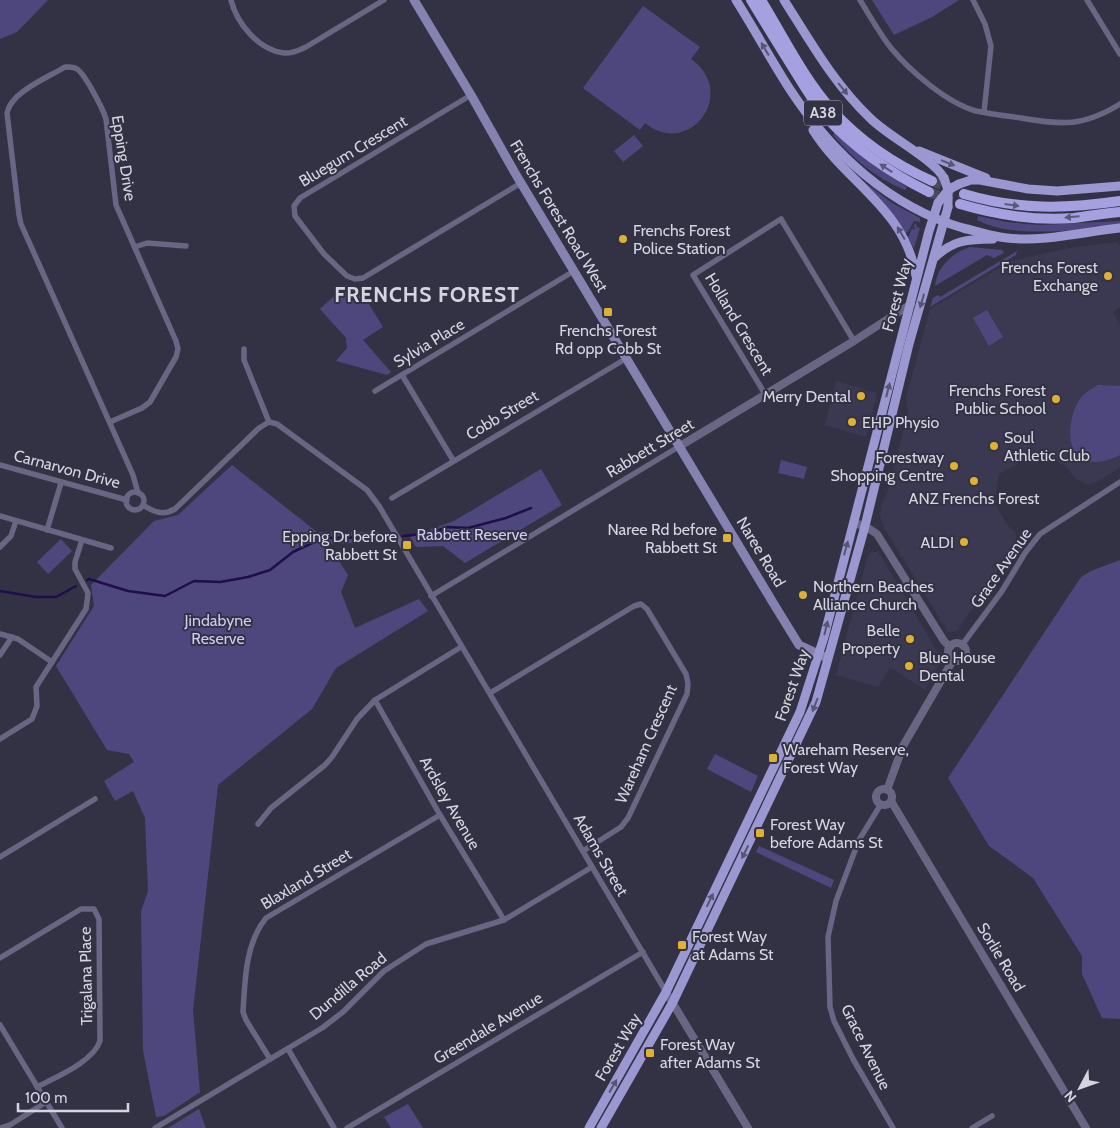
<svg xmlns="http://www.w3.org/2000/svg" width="1120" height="1128" font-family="Cabin,sans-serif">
<rect width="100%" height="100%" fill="#333245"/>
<g fill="#3b3952">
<polygon points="1118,242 1120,246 1120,307 1113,312 1120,325 1120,468 1096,482 1087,484 1076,479 1065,466 1056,460 1037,456 1027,458 999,474 994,502 1008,526 1016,533 1016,538 1015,544 957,631 948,632 883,526 880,515 881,505 888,491 908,412 906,398 930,309 1011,261 1074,247"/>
<polygon points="836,381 877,393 866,437 825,425"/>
<polygon points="873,552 878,552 881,556 939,655 938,667 925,690 890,667 878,687 836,675 867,559 869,554"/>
</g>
<g fill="#4e477d">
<polygon points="0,0 48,0 17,32 0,39"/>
<polygon points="872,0 959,0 932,17 894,35"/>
<path d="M643,6L700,47L691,59C739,93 689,159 645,123L640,130L583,88Z"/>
<path d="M835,132L873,165L907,187L905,190C876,178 853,159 833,135Z"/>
<polygon points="634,135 643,146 623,162 614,151"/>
<polygon points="863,181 892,203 920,218 920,222 914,221 908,232 905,233 889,210"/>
<path d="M978,216L1006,222L1039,225L1120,221V225C1081,230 1012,239 977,220Z"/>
<polygon points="916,223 917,227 920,228 914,248 908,238 912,228 914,230 915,226 912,227"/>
<path d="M970,247L1002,250L1004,253L994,258L987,255L935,286C937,267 952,253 970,247Z"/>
<polygon points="1017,251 1016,255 930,307 933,298 938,295 940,297"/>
<polygon points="346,285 356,293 361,291 383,327 363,340 391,372 387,375 336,361 347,348 346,338 320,309"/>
<polygon points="987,310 1003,337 989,346 973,318"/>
<path d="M1098,385L1120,386V455C1110,460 1098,464 1086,461C1063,453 1069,414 1080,399C1084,393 1092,389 1098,385Z"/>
<polygon points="781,460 807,467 804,479 778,473"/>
<polygon points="232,465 317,532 381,532 387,542 328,544 348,575 341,592 355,628 419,599 428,611 336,668 312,709 218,785 193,1010 200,1092 164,1116 156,1117 143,1050 141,911 148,891 145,818 133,791 115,801 104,781 134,762 129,754 107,750 56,666 94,606 91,585 154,521 178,515"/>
<polygon points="541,469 562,505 465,563 443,546 416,547 410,537 454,521"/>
<polygon points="61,539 72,551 48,574 37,562"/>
<polygon points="1120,560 1120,1019 1102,1018 1082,974 1082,956 1033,878 989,846 948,778 1081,577 1091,571"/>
<polygon points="715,754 758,776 751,792 707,769"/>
<polygon points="759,846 834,880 831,888 756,852"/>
<polygon points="408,1104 423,1128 391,1128 384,1117"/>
<polygon points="199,1109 206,1128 168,1128"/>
</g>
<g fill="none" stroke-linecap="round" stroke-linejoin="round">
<g stroke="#1e0f48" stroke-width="2.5">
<polyline points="403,536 432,533 447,527 468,528 506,518 531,508"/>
<polyline points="87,580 89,579 128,591 165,596 194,581 220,582 248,577 270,570 293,552 323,538 382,537"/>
<polyline points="0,591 36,597 56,597 76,586"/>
</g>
<g stroke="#4b4a5c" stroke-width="10" stroke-dasharray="10 5" stroke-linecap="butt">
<polyline points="932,181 964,194"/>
<polyline points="929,192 960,204"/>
</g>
<g stroke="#686683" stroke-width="5.5">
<path d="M231,0C237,24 259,50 284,53C292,54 299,50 306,47L384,0"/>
<path d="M860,0C870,16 879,33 891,48C910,71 947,103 976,111C991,114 1007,116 1021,118C1063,125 1082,127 1120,104"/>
<polyline points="973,0 985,24 991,46 984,112"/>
<polyline points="1087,0 1120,54"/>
<polyline points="471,95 300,198 294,206 295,216 324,254 347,276 355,279 363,278 521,183"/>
<polyline points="135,247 147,243 186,246"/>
<polyline points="244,349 244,360 269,422"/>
<polyline points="402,375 453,460"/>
<polyline points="375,391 574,271"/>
<polyline points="765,394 693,275 781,219 854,341"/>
<path d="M110,422L142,408L150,402L176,357L178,349L176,341L116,205L106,119C103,109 85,74 77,69C73,66 69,67 65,67C47,78 11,92 7,113L19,215L21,224L133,475L138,493"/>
<polyline points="0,465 127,500"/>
<circle cx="135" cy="501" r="9"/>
<polyline points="392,498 627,358"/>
<path d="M143,505C154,512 163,516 175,509L259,428L269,422L277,424L367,490L379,506L666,992"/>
<polyline points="0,516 111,548"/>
<polyline points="47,530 61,483"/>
<polyline points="0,547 11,536 16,521"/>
<polyline points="431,596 680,446"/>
<polyline points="0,634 18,639 52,662"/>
<polyline points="962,645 1002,591 1025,553 1040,534 1120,482"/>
<polyline points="0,655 12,637"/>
<polyline points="490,693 634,606 641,604 647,609 686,674 688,684 687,694 628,818 621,827 583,851"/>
<polyline points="375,700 440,815 504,920"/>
<polyline points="0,739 32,719 37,706 36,687 86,609 88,593 75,569 75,562 82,540"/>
<polyline points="881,804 859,840 836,901 828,937 830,1007 834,1021 853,1059 893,1128"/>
<polyline points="258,824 271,808 325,765 332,757 357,719 375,700 461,647"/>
<polyline points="0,857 95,799"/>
<path d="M0,958L81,909H94L99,919L100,1041C93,1062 56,1077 37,1087"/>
<polyline points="0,1025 62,1128"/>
<polyline points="288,1049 334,1128"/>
<path d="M270,1059L246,1020L243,1012C245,981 245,944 266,918L440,815"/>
<polyline points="0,1128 10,1125 46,1102"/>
<polyline points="155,1128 322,1028 343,1012 384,971 426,944 504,920 592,867"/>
<polyline points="347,1128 643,952"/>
<polyline points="972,1128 992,1116"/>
</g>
<g stroke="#686683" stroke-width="8">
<polyline points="680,446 854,341 911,304"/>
<polyline points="853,523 865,526 877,534 944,641 950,647"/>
<circle cx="957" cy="652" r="9"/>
<circle cx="884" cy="797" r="8"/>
<polyline points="887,790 903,746 953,660"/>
<polyline points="891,801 1086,1128"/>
<polyline points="666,992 748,1128"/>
</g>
<polyline stroke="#8582af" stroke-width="9" points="414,0 471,95 515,173 772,601 799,645 825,657"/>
<g stroke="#9b97d0" stroke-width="9">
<path d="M736,0C755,30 772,62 791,91C832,153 890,207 963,228C977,231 992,237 1007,238C1045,242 1082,232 1120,228"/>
<path d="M784,0C810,41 834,84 870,118C889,137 932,158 944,178"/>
<path d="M813,130C846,183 905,208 916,276"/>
<polyline points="919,151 986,178"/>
<polyline points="959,184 971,180 980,180 1028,189 1057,191 1120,186"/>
<path d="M934,258C953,240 968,239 993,239"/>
<polyline points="589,1128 666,992 800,712 824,637 929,231 938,203"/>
<polyline points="601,1128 673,1002 816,702 865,526 909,344 948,207"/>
</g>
<g stroke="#a5a0e0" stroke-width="10">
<path d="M751,0C765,23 779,46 793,68C803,84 813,101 825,116C854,148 890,173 929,192"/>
<path d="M761,0C783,36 804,79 832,110C860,141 894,164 932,181"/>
<path d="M964,194C1018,210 1065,209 1120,201"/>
<path d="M960,204C997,215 1035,221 1074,218C1090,216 1105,213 1120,212"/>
</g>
<g stroke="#9b97d0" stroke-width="9">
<polyline points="944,178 948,190 948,207"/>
<polyline points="938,203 948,190 959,184"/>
</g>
</g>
<defs><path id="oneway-solid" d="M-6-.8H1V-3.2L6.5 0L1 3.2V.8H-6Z" transform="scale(1.25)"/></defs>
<g fill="#575576">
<use href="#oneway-solid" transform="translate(765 49) rotate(-121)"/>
<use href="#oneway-solid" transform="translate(843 89) rotate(51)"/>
<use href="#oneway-solid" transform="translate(948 163) rotate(22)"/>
<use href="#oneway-solid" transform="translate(901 233) rotate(-121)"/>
<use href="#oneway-solid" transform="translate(922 301) rotate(106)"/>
<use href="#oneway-solid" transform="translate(888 390) rotate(-76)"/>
<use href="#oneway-solid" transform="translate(846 548) rotate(-75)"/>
<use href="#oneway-solid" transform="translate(826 628) rotate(-77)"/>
<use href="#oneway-solid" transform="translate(815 705) rotate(111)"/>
<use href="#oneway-solid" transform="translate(745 852) rotate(116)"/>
<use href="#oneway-solid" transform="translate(710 900) rotate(-64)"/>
<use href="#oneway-solid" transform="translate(613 1086) rotate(-60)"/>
</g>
<g fill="#5b587b">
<use href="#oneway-solid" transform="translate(886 168) rotate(-147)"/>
<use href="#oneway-solid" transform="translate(1012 205) rotate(8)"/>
<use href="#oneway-solid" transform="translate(1072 217) rotate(175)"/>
</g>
<g fill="#deb133" stroke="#333245" stroke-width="2">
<circle cx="623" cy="239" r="5"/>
<circle cx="1108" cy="276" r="5"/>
<rect x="603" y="307" width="10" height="10" rx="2.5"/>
<circle cx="861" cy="396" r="5"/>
<circle cx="1056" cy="399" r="5"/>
<circle cx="852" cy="422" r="5"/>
<circle cx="994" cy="446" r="5"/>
<circle cx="954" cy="466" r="5"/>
<circle cx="974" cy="481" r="5"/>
<rect x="722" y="533" width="10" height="10" rx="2.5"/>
<circle cx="964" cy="542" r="5"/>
<rect x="402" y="540" width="10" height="10" rx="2.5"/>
<circle cx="803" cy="595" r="5"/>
<circle cx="910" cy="639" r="5"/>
<circle cx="909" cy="666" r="5"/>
<rect x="768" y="753" width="10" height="10" rx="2.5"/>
<rect x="755" y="828" width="10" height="10" rx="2.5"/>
<rect x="677" y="940" width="10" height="10" rx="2.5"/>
<rect x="645" y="1048" width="10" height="10" rx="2.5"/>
</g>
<g text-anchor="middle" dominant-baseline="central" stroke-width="4" stroke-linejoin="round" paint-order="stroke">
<rect fill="#333245" stroke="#a4a4b2" stroke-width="1" x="804" y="100.5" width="38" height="25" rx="4"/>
<g font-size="15" font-weight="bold" fill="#d5d5e1">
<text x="823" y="113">A38</text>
</g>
<g font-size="16" fill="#d5d5e1" stroke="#333245">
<text transform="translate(353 151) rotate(-31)">Bluegum Crescent</text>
<text transform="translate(124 158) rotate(81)">Epping Drive</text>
<text transform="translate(559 216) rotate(59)">Frenchs Forest Road West</text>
<text transform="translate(897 295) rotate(-75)">Forest Way</text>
<text transform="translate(739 324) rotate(59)">Holland Crescent</text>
<text transform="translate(429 343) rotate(-31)">Sylvia Place</text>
<text transform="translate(502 415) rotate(-31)">Cobb Street</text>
<text transform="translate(650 448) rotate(-31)">Rabbett Street</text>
<text transform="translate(67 469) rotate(15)">Carnarvon Drive</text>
<text transform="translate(761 552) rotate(59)">Naree Road</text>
<text transform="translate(1001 568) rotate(-55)">Grace Avenue</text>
<text transform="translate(792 685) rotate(-71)">Forest Way</text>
<text transform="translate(646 744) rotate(-66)">Wareham Crescent</text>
<text transform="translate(450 803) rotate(60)">Ardsley Avenue</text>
<text transform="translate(601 855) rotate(60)">Adams Street</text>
<text transform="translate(306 879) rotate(-31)">Blaxland Street</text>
<text transform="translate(1001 957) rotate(59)">Sorlie Road</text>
<text transform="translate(86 976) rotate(-91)">Trigalana Place</text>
<text transform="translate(348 986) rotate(-40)">Dundilla Road</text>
<text transform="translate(488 1028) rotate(-31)">Greendale Avenue</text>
<text transform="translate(618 1047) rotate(-60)">Forest Way</text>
<text transform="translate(866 1047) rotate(64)">Grace Avenue</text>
</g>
<g font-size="16" fill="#d5d5e1" stroke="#333245" text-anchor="start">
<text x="633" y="230">Frenchs Forest<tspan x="633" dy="18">Police Station</tspan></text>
<text x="1098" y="267" text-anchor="end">Frenchs Forest<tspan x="1098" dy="18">Exchange</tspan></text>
<text x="608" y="330" text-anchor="middle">Frenchs Forest<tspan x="608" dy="18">Rd opp Cobb St</tspan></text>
<text x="1046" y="390" text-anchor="end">Frenchs Forest<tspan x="1046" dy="18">Public School</tspan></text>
<text x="851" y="396" text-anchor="end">Merry Dental</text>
<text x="862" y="422">EHP Physio</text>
<text x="1004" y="437">Soul<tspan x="1004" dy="18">Athletic Club</tspan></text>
<text x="944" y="457" text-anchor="end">Forestway<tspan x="944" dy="18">Shopping Centre</tspan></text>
<text x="974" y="498" text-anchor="middle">ANZ Frenchs Forest</text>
<text x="717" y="529" text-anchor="end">Naree Rd before<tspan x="717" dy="18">Rabbett St</tspan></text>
<text x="397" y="536" text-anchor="end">Epping Dr before<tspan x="397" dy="18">Rabbett St</tspan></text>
<text x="954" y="542" text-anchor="end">ALDI</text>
<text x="813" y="586">Northern Beaches<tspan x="813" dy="18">Alliance Church</tspan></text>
<text x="900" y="630" text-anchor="end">Belle<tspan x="900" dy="18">Property</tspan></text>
<text x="919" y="657">Blue House<tspan x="919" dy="18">Dental</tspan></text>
<text x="783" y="749">Wareham Reserve,<tspan x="783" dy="18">Forest Way</tspan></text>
<text x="770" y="824">Forest Way<tspan x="770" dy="18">before Adams St</tspan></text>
<text x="692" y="936">Forest Way<tspan x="692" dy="18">at Adams St</tspan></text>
<text x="660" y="1044">Forest Way<tspan x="660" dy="18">after Adams St</tspan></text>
</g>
<g font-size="16" fill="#cccaef" stroke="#333245">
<text x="472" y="534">Rabbett Reserve</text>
<text x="218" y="620">Jindabyne<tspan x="218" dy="18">Reserve</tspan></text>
</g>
<g font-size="21" font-weight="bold" letter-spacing="1" fill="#d5d5e1" stroke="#333245">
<text x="427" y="294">FRENCHS FOREST</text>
</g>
</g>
<g transform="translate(1080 1088) rotate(229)" stroke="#333245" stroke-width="4" paint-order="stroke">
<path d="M0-4L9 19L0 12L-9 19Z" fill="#d5d5e1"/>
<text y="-8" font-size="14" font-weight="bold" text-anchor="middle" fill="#d5d5e1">N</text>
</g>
<path d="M18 1103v8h110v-8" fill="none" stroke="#d5d5e1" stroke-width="2.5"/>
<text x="25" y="1103" font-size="15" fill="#d5d5e1" stroke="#333245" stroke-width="4" paint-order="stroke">100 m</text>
</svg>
